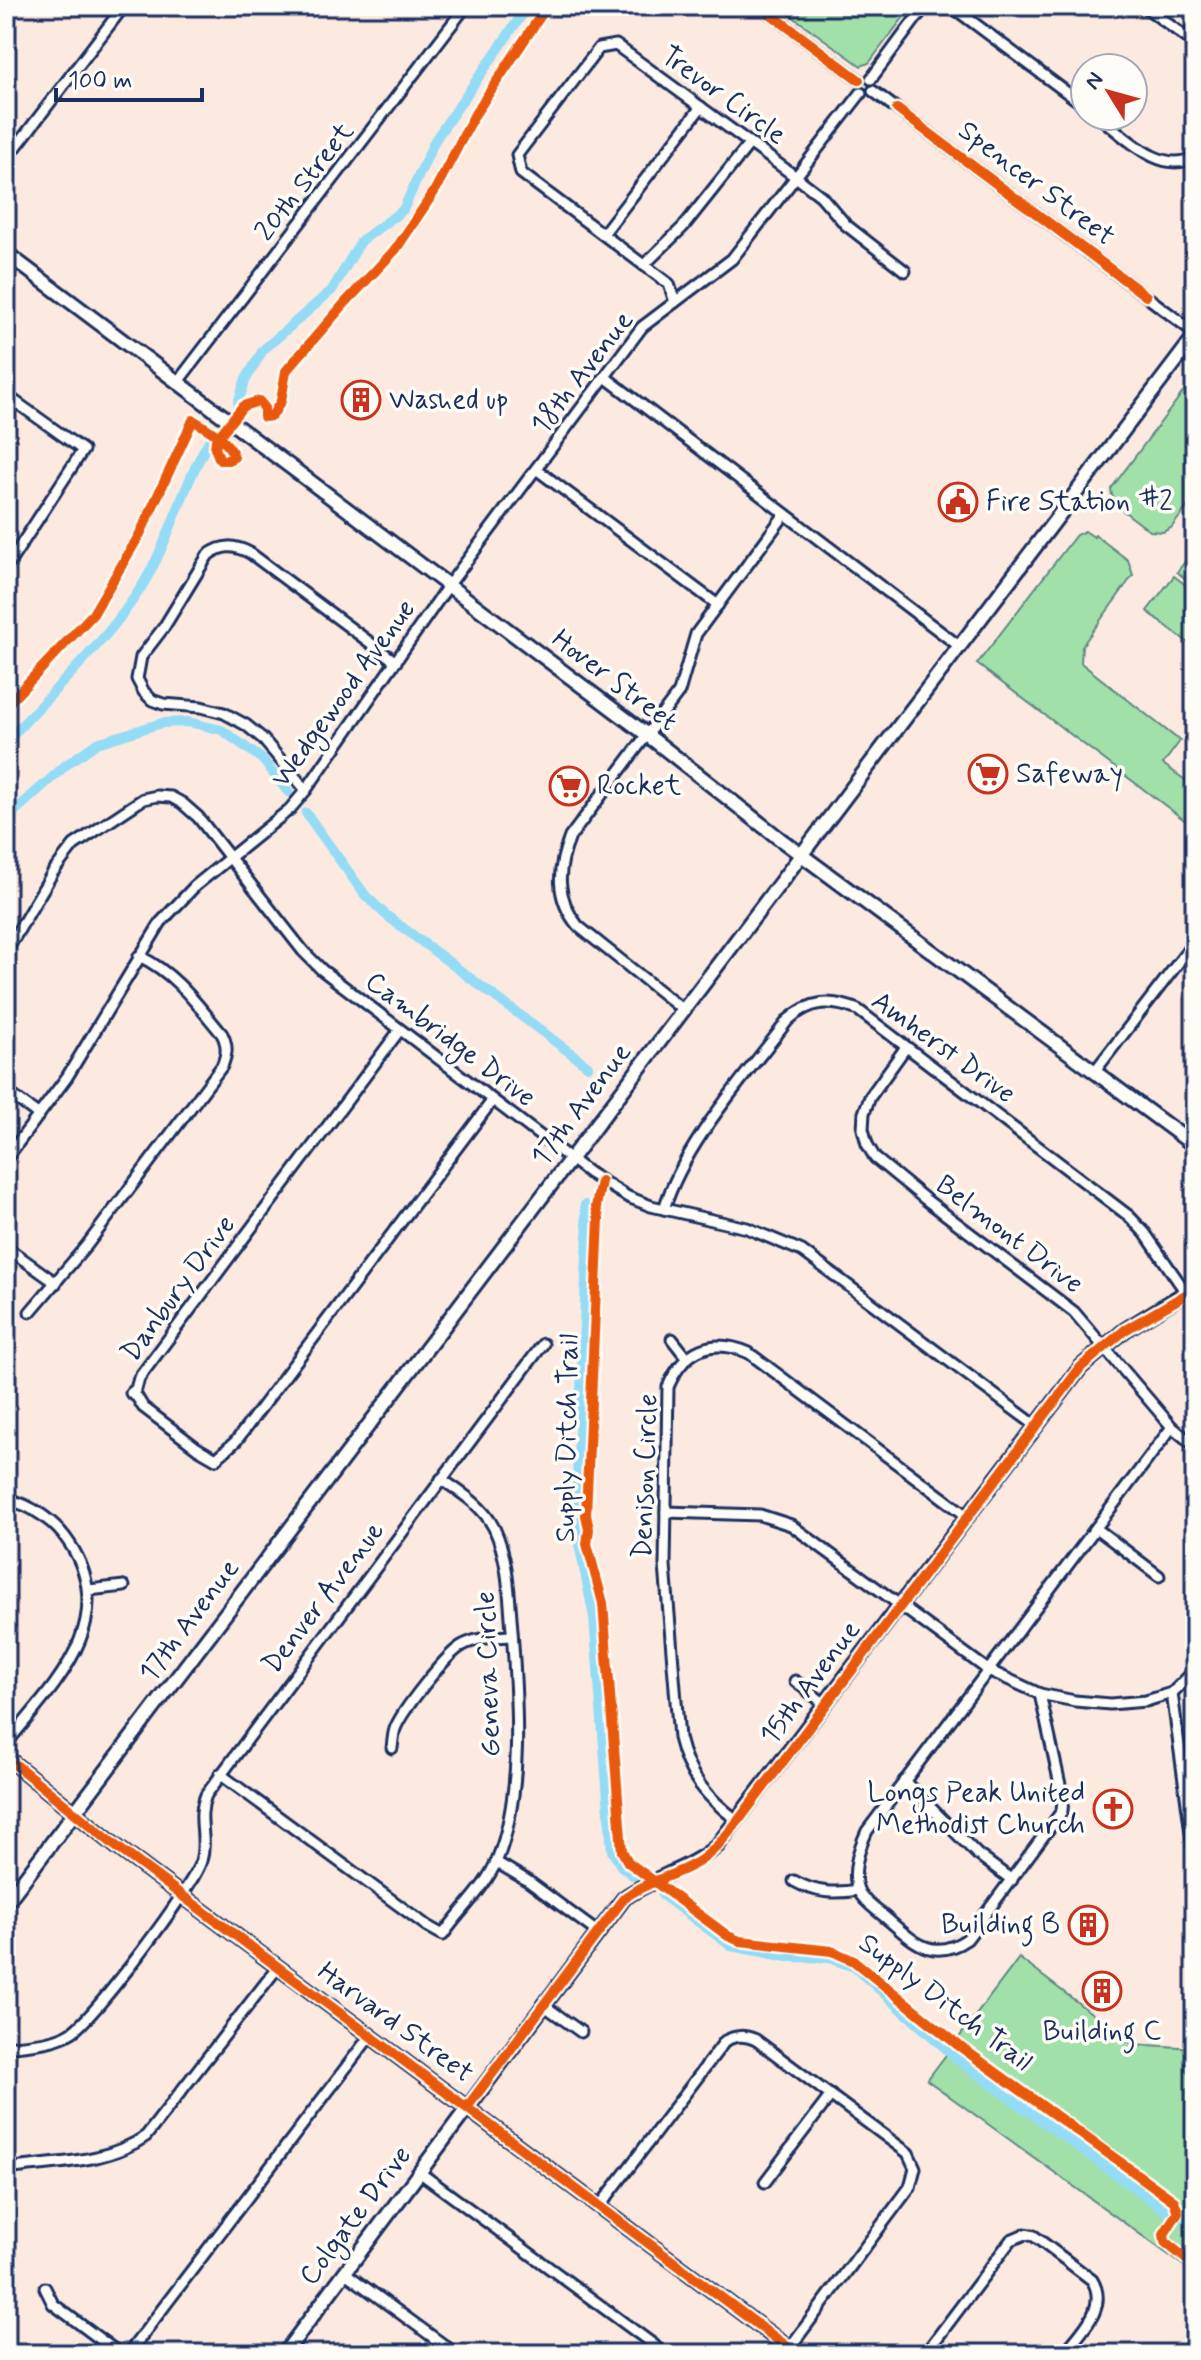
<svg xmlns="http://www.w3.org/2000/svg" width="1201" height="2360" font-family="Mynerve,sans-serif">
<rect width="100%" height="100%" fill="#fceae1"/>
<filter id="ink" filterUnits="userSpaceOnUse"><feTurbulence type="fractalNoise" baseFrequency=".0125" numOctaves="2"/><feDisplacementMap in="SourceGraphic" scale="16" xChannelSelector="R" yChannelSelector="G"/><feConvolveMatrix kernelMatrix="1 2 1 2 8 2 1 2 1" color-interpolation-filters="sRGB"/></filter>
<g filter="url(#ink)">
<g fill="#a2e0a9" stroke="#5e8884" stroke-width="2">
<polygon points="778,6 912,6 869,63 861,66"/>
<polygon points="1195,376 1195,497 1171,528 1163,532 1150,531 1118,507 1120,503 1112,496 1111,489"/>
<polygon points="1085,531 1094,537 1095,535 1128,560 1133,575 1082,646 1081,663 1180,741 1163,764 1195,787 1195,828 977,664 1076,535"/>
<polygon points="1195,549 1195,586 1177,572"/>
<polygon points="1174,576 1195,592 1195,648 1147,611"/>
<polygon points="1019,1958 1132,2044 1195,2048 1195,2274 927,2080"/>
</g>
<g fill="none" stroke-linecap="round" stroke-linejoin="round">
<g stroke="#94dbf6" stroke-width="10">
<polyline points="238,403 245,381 263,350 332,290 361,241 403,210 435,140 528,6"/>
<path d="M6,743C51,691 105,645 142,586C171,539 183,483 212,436"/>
<polyline points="306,813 365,895 386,915 588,1066"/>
<polyline points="6,819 67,764 97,743 162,723 188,722 222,730 262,759 288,792"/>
<polyline points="585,1205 588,1234 575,1524 594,1617 612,1851 621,1866 634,1876"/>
<polyline points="662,1895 731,1946 788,1957 830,1958 854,1967 960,2061 1170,2214 1195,2223"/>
</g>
<g stroke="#1b2f5e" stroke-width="15">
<g id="street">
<polyline points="760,6 859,80"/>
<polyline points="951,6 1085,106"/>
<polyline points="1144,6 1195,44"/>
<polyline points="871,79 925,6"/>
<polyline points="873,91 1195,333"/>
<path d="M1098,116C1125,136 1160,176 1195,157"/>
<polyline points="6,160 124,6"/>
<polyline points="603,234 701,107"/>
<polyline points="644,265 683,227 750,143"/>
<polyline points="675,302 669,284 521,173 517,155 599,48 616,45 796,177 821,196 846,225 905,271"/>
<polyline points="605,377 959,646"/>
<polyline points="177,383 466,6"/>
<polyline points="6,395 83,450 6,568"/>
<polyline points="536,469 718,605"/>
<path d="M306,790L262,738L246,725L224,713L201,707L163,704L152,700L144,692L137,679L141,657L164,627L208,555C223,544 234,545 250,553L396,662"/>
<polyline points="6,952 53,872 74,845 143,799 157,796 171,797 182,803 198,817 303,951 322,970 589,1173 628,1197 651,1206 747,1228 802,1251 1035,1425"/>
<path d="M683,1010L578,926C555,898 557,869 570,837L679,692L696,634L785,514"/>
<polyline points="399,1031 139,1378 136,1389 131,1393 137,1397 143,1407 197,1448 216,1459 236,1441 492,1101"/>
<polyline points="906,1047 870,1097 864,1113 863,1129 867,1144 875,1158 925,1199 1074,1312 1172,1427 1195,1446"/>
<polyline points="1095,1071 1195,941"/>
<polyline points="6,1091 39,1115"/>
<polyline points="6,1159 67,1077 161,922 195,886 290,809 306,790 448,586 642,327 732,259 861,93"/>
<path d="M664,1209C685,1142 745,1077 788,1020C811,1000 830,999 858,1010L1129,1216L1145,1233L1187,1294"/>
<polyline points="6,1247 56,1283"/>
<path d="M30,1312L87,1245L222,1066C227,1054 228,1046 222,1034C196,1003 175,973 139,956"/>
<polyline points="672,1339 687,1358"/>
<path d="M6,1499C32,1505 56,1522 70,1544C121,1622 53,1686 6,1744"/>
<polyline points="666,1512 760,1515 791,1525 988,1670 1040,1694 1075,1701 1110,1704 1146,1701 1172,1693 1195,1670"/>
<polyline points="1097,1529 1159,1576"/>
<polyline points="89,1590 124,1586"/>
<polyline points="795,1681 825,1704"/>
<polyline points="1172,1693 1195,1862"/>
<path d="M1040,1694L1063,1798L1062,1811L967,1939C932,1963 913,1941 886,1918C877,1910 864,1902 859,1892C850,1874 860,1846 867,1831L1172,1427"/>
<path d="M392,1748C393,1742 393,1735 395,1729C401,1712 447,1653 463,1645C478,1637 496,1637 512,1636"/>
<path d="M220,1774L427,1926L443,1935C460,1910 485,1889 497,1860C524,1794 517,1700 512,1630C509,1596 509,1560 494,1528C483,1506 462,1493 441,1479"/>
<polyline points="904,1781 977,1854 1012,1880"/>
<path d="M738,1821C707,1798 688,1776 679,1738L665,1565L668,1387C684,1349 712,1337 749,1353L967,1516"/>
<polyline points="496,1862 528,1881 597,1932"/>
<path d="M794,1881C815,1893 835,1894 858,1890"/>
<polyline points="542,2004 581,2032"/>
<path d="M6,2047C27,2044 53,2044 72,2032C94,2018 194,1886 201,1861C208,1838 196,1819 206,1795L543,1344"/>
<path d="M6,2169C52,2162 107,2164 146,2136L278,1967"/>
<polyline points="419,2172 654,2345 661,2354"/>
<polyline points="765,2182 831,2095"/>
<path d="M600,2206L725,2041C736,2035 744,2035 756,2040L908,2153L915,2168L910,2187L785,2354"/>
<polyline points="344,2272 456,2354"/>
<polyline points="45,2288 53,2304 120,2354"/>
<polyline points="128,2354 370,2036"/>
<path d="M925,2354L1011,2240L1025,2234L1034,2236L1092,2280C1109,2308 1081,2331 1064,2354"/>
</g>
</g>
<g stroke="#1b2f5e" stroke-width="18">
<g id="secondary">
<polyline points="6,253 646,734 780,839 1195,1146"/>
<polyline points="6,1757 117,1847 797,2354"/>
<polyline points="6,1903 1195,336"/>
<path d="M284,2354L624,1898C654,1877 689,1870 717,1846L1081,1367L1125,1330L1195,1287"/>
</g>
</g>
<use href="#street" stroke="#fdfcf7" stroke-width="9"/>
<use href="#secondary" stroke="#fdfcf7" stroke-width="12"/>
<g stroke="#fdfcf7" stroke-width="15">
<g id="cycleway">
<polyline points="760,6 859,80"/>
<polyline points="897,109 1146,296"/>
<path d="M6,706L93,614L140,534L193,420C206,428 230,441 234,457L228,460H220L215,448L216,440L243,406L259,401L264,407V417L272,416L281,401L286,371L345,303L396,249L434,192L475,114L547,6"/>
<polyline points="601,1181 596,1207 599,1219 586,1515 589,1529 587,1544 603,1603 622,1851 628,1862 728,1936 740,1941 832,1951 854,1961 958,2045 1174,2201 1178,2212 1164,2234 1165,2242 1195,2266"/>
<polyline points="6,1757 117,1847 797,2354"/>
<path d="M468,2106L624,1898C649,1880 673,1877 698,1862C714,1852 726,1836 738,1821L1081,1367L1125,1330L1187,1294"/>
</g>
</g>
<use href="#cycleway" stroke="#e8590c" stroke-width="10"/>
</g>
</g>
<defs>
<g id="building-ring" transform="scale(2)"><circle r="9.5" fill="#fdfcf7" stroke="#c8321e" stroke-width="1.5"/><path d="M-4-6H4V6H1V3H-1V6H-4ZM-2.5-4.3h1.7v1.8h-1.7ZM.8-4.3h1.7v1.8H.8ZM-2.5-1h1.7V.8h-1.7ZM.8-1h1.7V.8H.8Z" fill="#c8321e"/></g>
<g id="civic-ring" transform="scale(2)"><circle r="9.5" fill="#fdfcf7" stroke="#c8321e" stroke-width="1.5"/><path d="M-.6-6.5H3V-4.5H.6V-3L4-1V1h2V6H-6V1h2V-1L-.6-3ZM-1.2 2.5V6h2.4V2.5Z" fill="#c8321e"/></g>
<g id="supermarket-ring" transform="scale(2)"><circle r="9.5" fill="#fdfcf7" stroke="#c8321e" stroke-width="1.5"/><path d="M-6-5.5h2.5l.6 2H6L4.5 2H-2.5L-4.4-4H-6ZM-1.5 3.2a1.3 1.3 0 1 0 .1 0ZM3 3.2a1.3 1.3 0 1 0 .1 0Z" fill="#c8321e"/></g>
<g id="church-ring" transform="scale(2)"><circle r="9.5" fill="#fdfcf7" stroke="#c8321e" stroke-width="1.5"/><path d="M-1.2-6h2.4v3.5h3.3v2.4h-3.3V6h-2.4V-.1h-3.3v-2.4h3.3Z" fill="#c8321e"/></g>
</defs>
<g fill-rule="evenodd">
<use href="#building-ring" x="361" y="400"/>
<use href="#civic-ring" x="958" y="502"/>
<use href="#supermarket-ring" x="988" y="774"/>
<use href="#supermarket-ring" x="569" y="786"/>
<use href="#church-ring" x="1113" y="1809"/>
<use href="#building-ring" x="1088" y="1925"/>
<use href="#building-ring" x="1102" y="1991"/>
</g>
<g text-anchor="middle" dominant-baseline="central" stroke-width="7" stroke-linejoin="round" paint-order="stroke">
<g font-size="28" fill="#1b2f5e" stroke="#fdfcf7">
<text transform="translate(723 96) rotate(36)">Trevor Circle</text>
<text transform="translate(305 182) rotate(-52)">20th Street</text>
<text transform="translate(1036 184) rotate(37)">Spencer Street</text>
<text transform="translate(583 373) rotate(-52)">18th Avenue</text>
<text transform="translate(614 681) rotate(37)">Hover Street</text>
<text transform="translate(344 694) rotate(-54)">Wedgewood Avenue</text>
<text transform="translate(450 1040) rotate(37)">Cambridge Drive</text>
<text transform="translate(943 1048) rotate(36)">Amherst Drive</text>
<text transform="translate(582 1105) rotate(-53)">17th Avenue</text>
<text transform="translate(1009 1235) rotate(37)">Belmont Drive</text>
<text transform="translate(179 1289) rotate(-54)">Danbury Drive</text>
<text transform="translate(568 1438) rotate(-89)">Supply Ditch Trail</text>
<text transform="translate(646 1476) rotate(-88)">Denison Circle</text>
<text transform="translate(324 1598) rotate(-53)">Denver Avenue</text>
<text transform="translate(190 1621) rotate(-53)">17th Avenue</text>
<text transform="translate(489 1674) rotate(-92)">Geneva Circle</text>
<text transform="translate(811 1683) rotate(-53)">15th Avenue</text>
<text transform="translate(945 2003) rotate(37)">Supply Ditch Trail</text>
<text transform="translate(395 2023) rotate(36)">Harvard Street</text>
<text transform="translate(356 2216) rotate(-53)">Colgate Drive</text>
</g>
<g font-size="28" fill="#1b2f5e" stroke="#fdfcf7" text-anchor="start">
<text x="389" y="400">Washed up</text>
<text x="986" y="502">Fire Station #2</text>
<text x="1016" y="774">Safeway</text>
<text x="597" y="786">Rocket</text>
<text x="1085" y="1793" text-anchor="end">Longs Peak United<tspan x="1085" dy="32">Methodist Church</tspan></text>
<text x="1060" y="1925" text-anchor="end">Building B</text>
<text x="1102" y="2032" text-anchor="middle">Building C</text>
</g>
</g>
<rect width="1201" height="2360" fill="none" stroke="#fdfcf7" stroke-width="32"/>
<rect x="16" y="16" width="1169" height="2328" fill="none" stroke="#1b2f5e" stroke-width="3" filter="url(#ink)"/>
<g transform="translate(1109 92) rotate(307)"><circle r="38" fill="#fdfcf7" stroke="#a3aaba" stroke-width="2"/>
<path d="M0-6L14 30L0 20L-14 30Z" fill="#c8321e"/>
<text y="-12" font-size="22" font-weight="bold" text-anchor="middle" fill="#1b2f5e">N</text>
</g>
<path d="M56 88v12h146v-12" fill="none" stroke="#1b2f5e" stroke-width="4"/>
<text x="68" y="88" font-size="24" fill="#1b2f5e" stroke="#fdfcf7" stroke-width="6" paint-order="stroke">100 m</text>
</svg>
